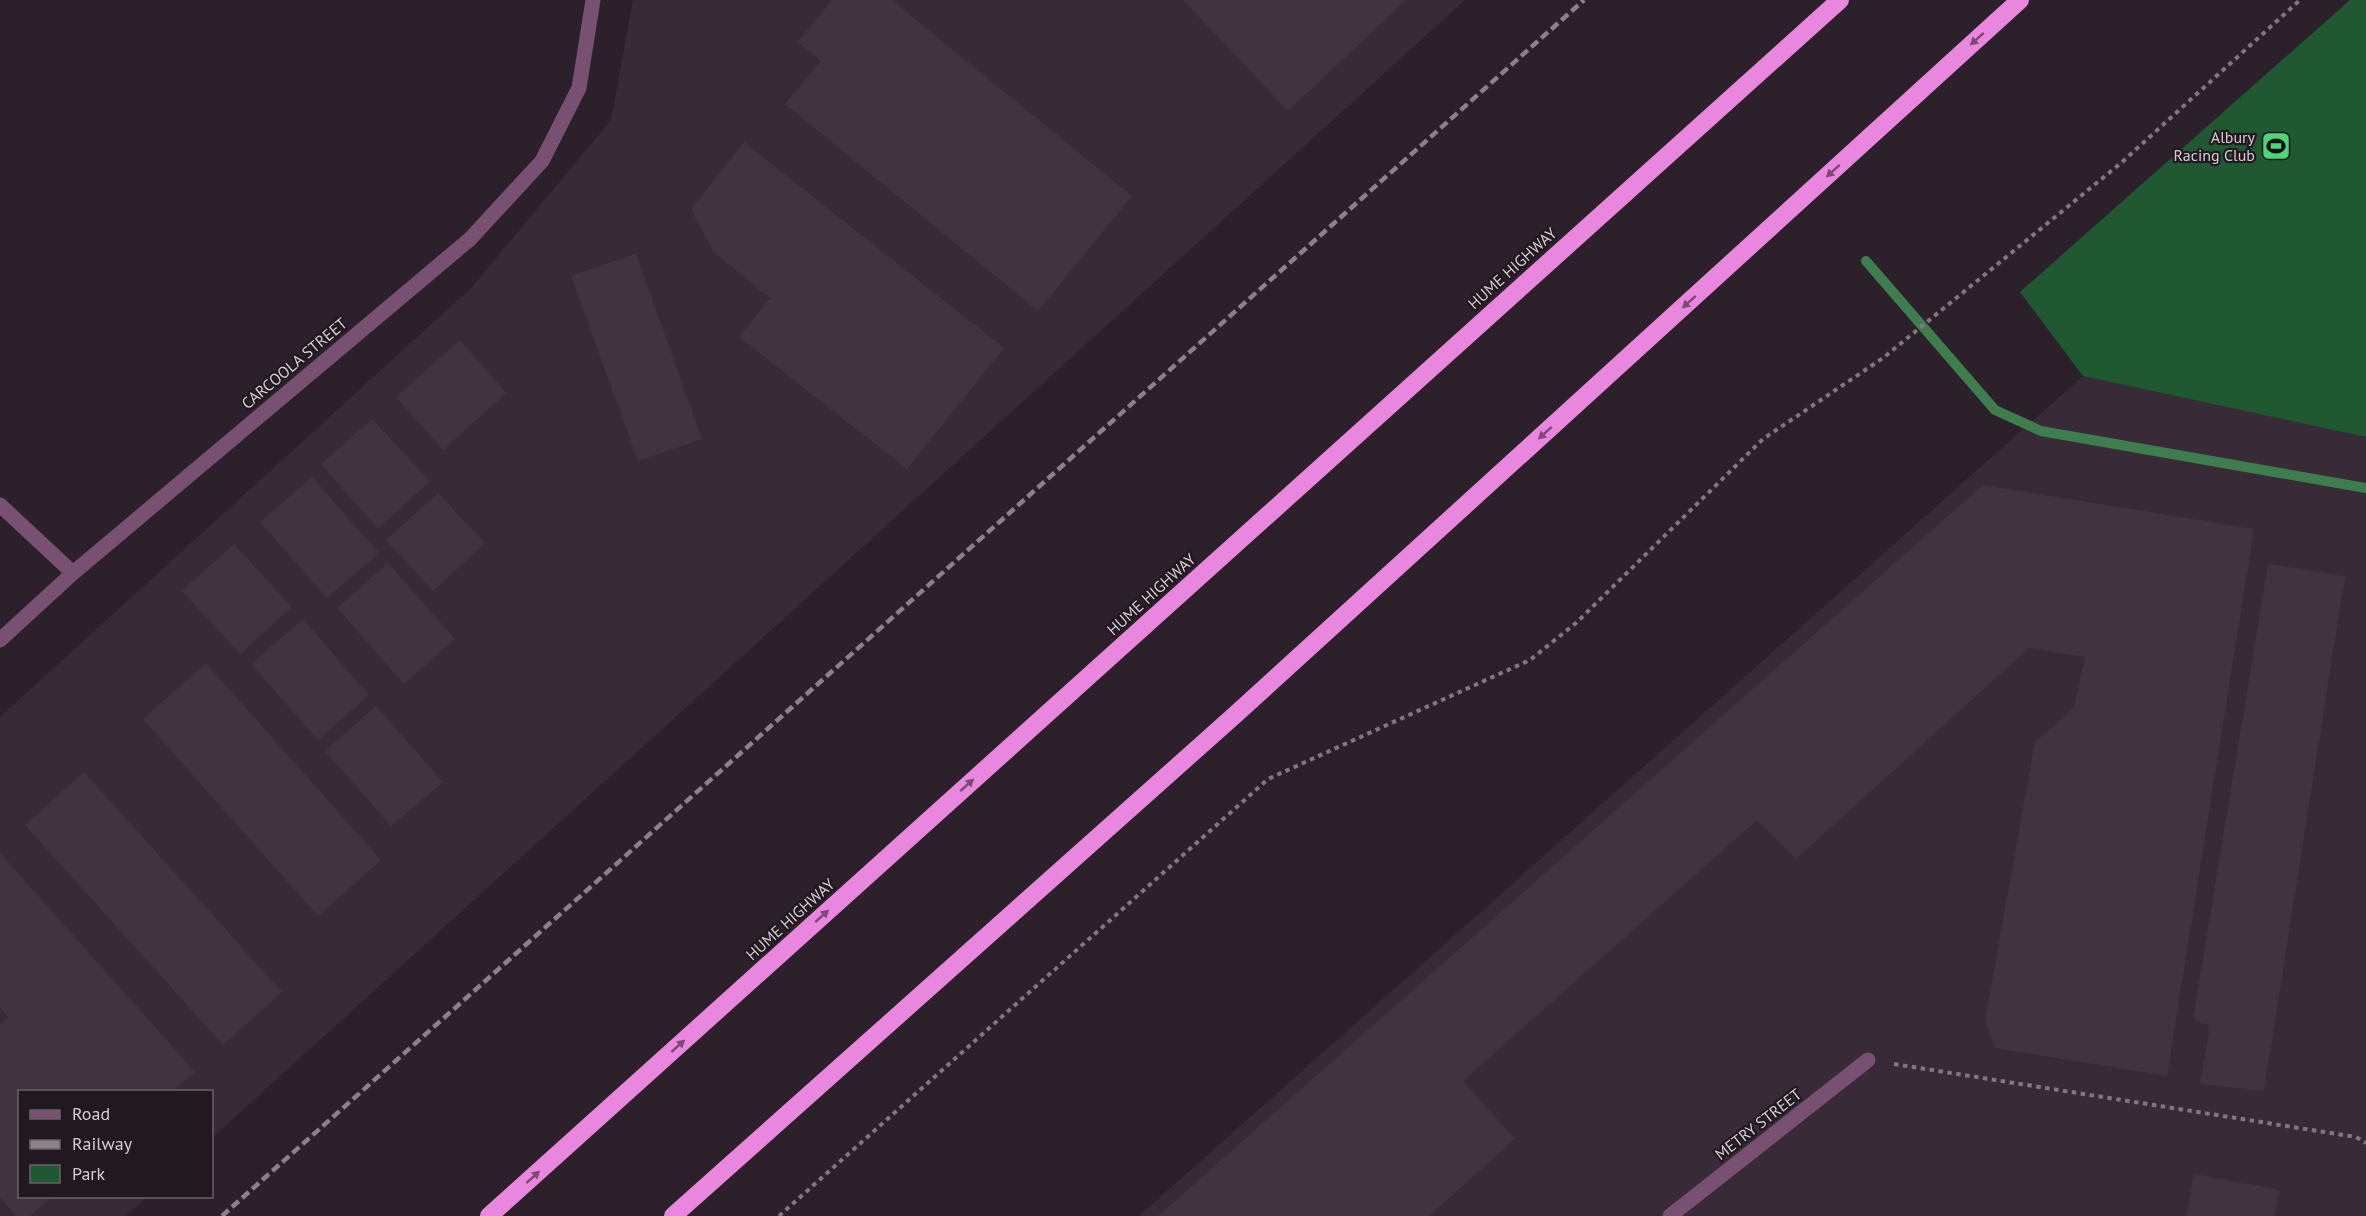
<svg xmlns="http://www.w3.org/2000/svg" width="2366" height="1216" font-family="'PT Sans',sans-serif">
<rect width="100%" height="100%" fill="#2c212a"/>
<g fill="#392a37">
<polygon points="633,0 1465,0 212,1138 212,1092 20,1092 20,1196 147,1197 126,1216 0,1216 0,717 471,288 611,120"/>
<polygon points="2083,376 2366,437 2366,1216 1139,1216"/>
</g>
<polygon fill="#205931" points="2350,0 2366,0 2366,437 2083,376 2020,292"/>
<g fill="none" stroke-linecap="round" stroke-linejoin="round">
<polyline stroke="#3e7e4e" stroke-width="10" points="1866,261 1995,410 2041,431 2366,488"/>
</g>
<g fill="#40353e">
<polygon points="832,0 892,0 1132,196 1038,311 785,104 821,61 798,42"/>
<polygon points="1183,0 1406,0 1288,111"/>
<polygon points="744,142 1004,348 907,469 739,337 770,298 713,252 691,209"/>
<polygon points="636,254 702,439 638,461 571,276"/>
<polygon points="460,340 506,393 443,450 396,397"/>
<polygon points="372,419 430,481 378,529 321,464"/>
<polygon points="312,477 379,553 327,598 260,522"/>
<polygon points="1983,485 2254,529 2167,1076 1995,1048 1985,1020 2035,742 2074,708 2085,657 2029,648 1796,859 1757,820 1463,1081 1515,1139 1429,1216 1158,1216"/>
<polygon points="438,493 485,543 433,591 386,540"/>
<polygon points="234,544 292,607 240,654 182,591"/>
<polygon points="388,563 455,639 404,684 337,608"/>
<polygon points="2268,564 2345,576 2264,1091 2200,1084 2210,1026 2193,1019"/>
<polygon points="303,619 369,695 318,740 251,664"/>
<polygon points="206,663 381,860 318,916 143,719"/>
<polygon points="376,706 443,782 391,826 325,751"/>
<polygon points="84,772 282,992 223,1045 25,825"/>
<polygon points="0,853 195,1072 172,1092 20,1092 20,1196 53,1196 30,1216 16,1216 0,1197 0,1024 8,1017 0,1008"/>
<polygon points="2194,1174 2280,1190 2275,1216 2186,1216"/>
</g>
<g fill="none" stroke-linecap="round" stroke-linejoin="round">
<g stroke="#80777f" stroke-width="4" stroke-dasharray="4.5 4.5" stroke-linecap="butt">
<polyline points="1894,1064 2356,1137 2366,1143"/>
<polyline points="779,1216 1268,779 1530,660 1576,623 1763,439 1883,358 2121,163 2300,0"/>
</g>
<g stroke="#775072" stroke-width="15">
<polyline points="0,505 73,573"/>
<polyline points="0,640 73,573 470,239 542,161 579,88 593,0"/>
<polyline points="1670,1216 1868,1060"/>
</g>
<g stroke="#e987de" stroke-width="18">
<polyline points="489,1216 1840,0"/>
<polyline points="673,1216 1236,714 2020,0"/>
</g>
<polyline stroke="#8b8289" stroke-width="4.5" stroke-dasharray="9 4.5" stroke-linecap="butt" points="222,1216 1584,0"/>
</g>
<defs><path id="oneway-solid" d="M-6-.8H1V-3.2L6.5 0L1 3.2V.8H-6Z" transform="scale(1.5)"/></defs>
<g fill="#7c4a75">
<use href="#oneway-solid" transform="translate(1977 39) rotate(138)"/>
<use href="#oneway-solid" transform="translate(1833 171) rotate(138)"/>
<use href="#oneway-solid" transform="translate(1689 302) rotate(138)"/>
<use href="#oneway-solid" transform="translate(1545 433) rotate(138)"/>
<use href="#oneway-solid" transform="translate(967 785) rotate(-42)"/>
<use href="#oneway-solid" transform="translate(822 916) rotate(-42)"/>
<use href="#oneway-solid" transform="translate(678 1046) rotate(-42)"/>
<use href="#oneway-solid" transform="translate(533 1177) rotate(-42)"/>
</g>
<defs>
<g id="stadium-square" transform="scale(1.5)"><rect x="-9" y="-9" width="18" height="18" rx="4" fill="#4cd677" stroke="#221820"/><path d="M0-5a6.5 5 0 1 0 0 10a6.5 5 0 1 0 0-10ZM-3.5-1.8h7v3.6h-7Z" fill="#111"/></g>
</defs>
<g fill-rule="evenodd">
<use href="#stadium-square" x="2276" y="146"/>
</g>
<g text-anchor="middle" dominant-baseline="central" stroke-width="4.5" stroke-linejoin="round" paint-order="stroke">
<g font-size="16" fill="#d5ced4" stroke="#221820" text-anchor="end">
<text x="2255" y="137">Albury<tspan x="2255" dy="18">Racing Club</tspan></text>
</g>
<g font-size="16" fill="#d5ced4" stroke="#221820">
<text transform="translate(1512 268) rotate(-42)">HUME HIGHWAY</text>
<text transform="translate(294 363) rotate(-40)">CARCOOLA STREET</text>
<text transform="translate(1151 594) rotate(-42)">HUME HIGHWAY</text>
<text transform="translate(790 919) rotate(-42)">HUME HIGHWAY</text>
<text transform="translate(1758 1124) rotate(-38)">METRY STREET</text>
</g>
</g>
<rect x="18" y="1090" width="195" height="108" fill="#221820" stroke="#6a6168" stroke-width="1.5"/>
<rect x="30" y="1110" width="30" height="9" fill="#775072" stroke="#6a6168" stroke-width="1.5"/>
<text x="72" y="1120" font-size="18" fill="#d5ced4">Road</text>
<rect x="30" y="1140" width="30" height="9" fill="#8b8289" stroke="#6a6168" stroke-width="1.5"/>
<text x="72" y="1150" font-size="18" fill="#d5ced4">Railway</text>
<rect x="30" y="1165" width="30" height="18" fill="#205931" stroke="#6a6168" stroke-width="1.5"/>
<text x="72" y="1180" font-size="18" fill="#d5ced4">Park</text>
</svg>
